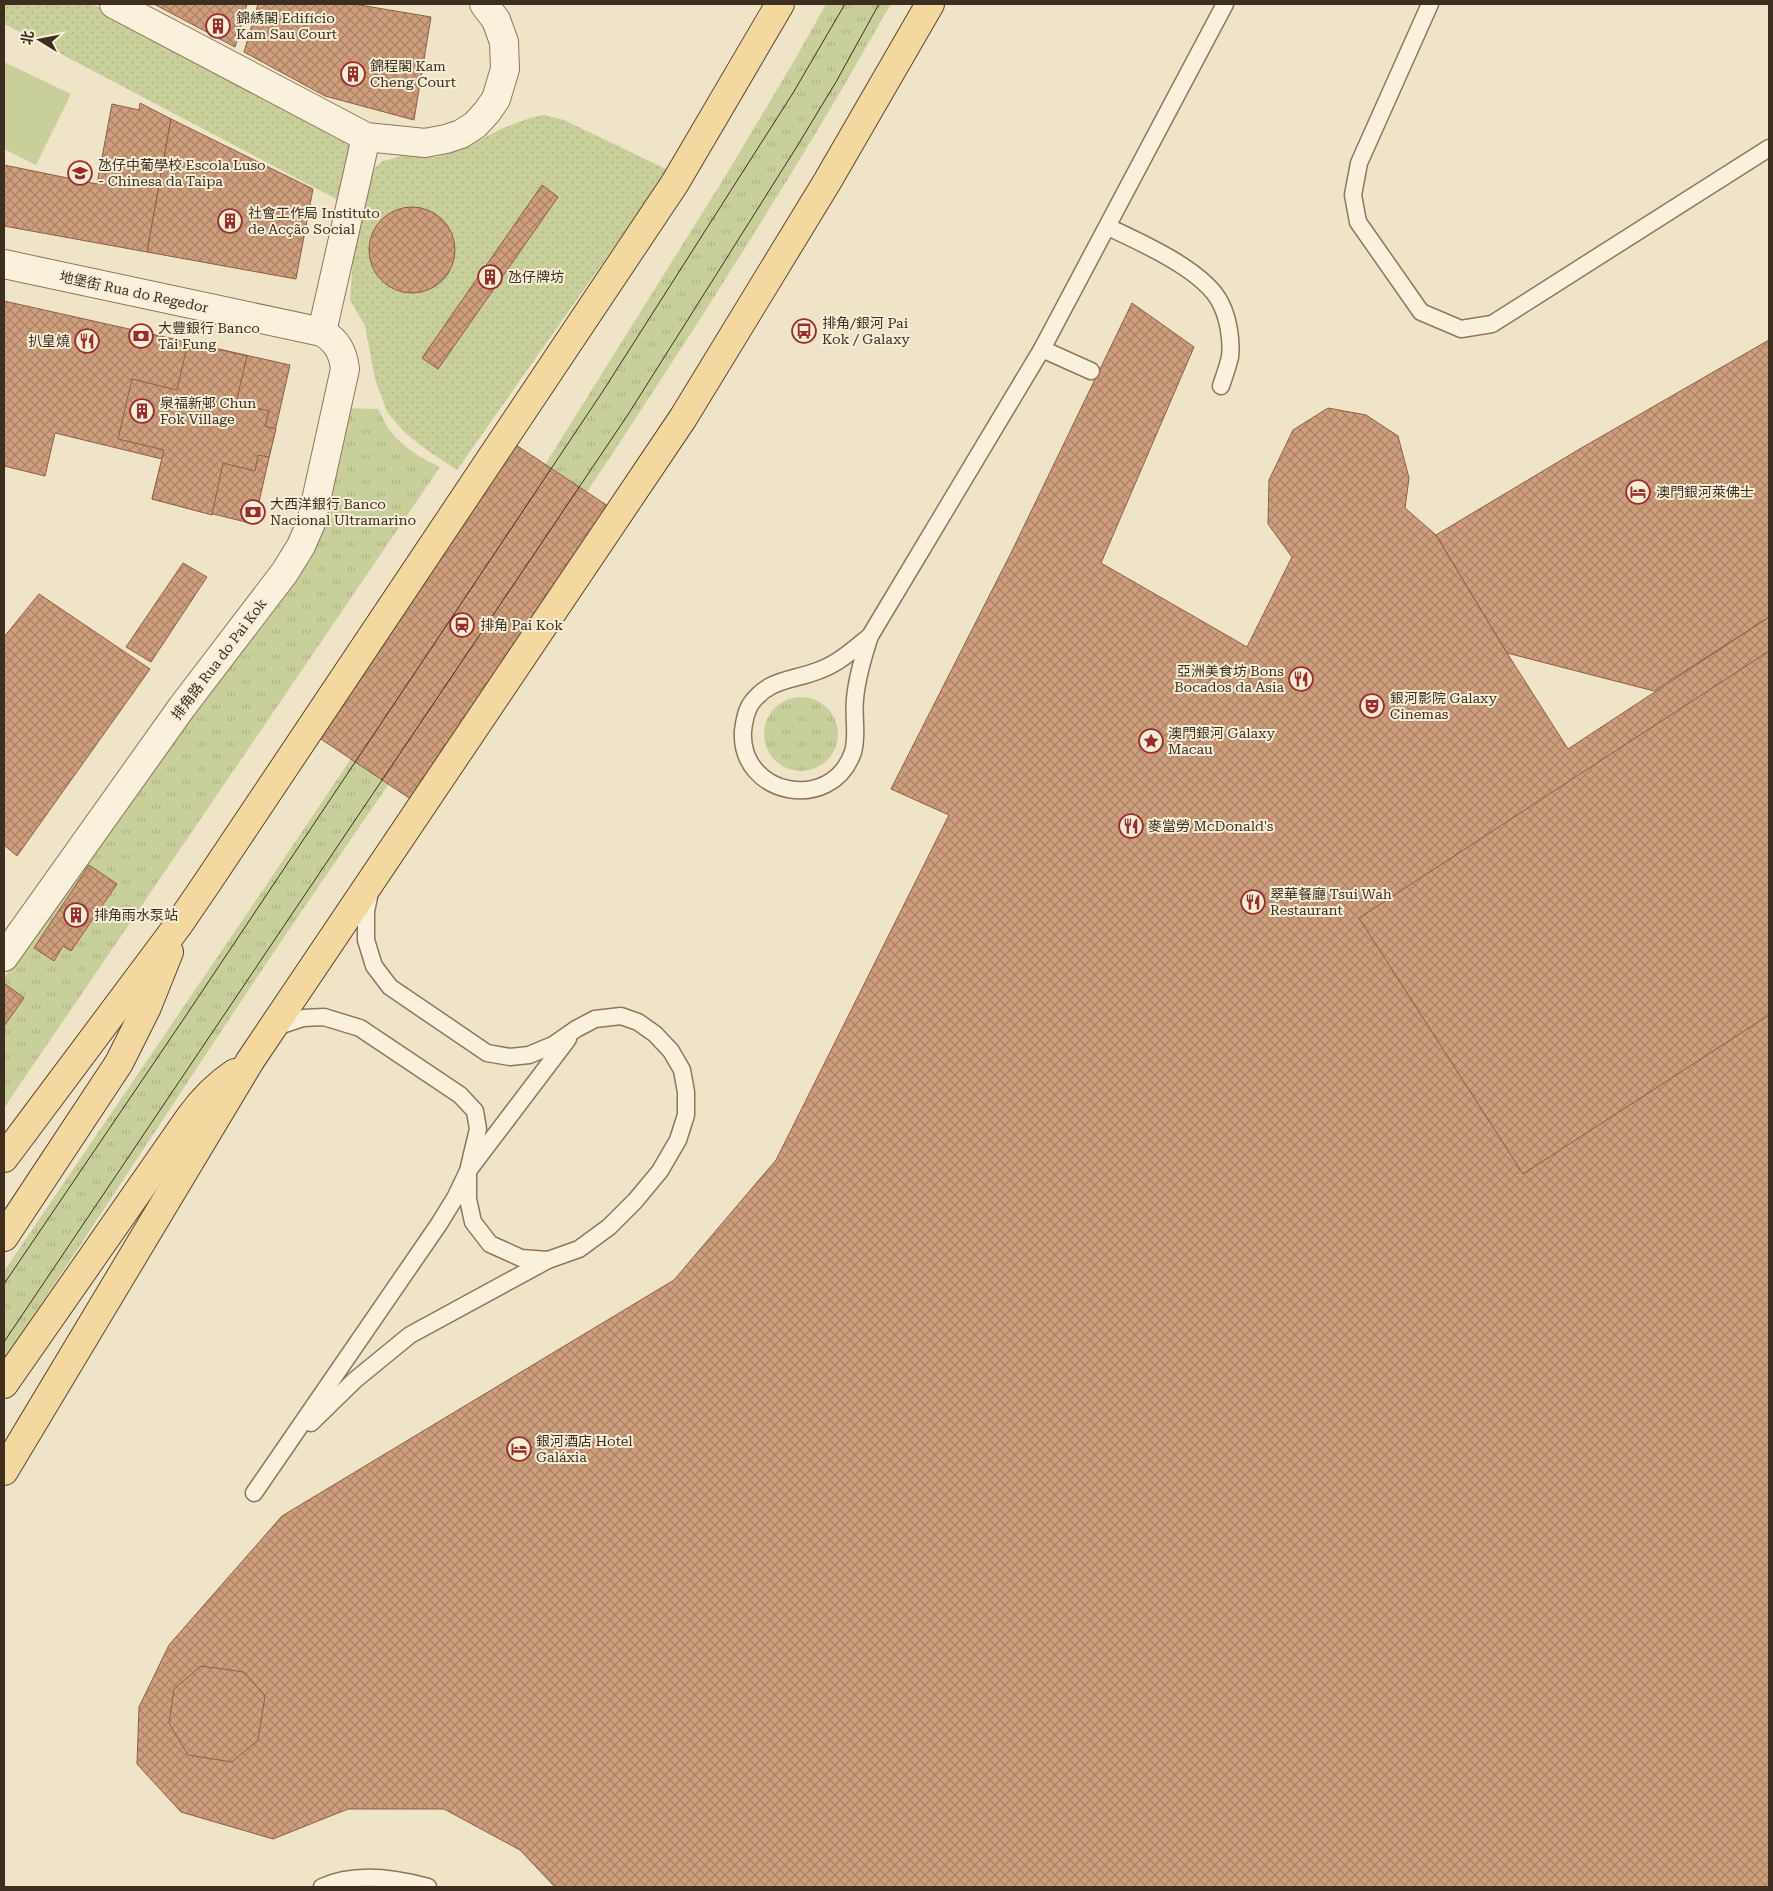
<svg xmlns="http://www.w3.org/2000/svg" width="1773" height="1891" font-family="'Roboto Serif','Noto Sans SC',serif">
<defs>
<pattern id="grass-tufts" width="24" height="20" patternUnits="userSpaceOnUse" patternTransform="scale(1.25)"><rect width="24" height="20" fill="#c9cf9b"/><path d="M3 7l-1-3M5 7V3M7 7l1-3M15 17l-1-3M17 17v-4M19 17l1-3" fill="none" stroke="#aeb285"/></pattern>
<pattern id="park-dots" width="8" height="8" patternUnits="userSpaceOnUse" patternTransform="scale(1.25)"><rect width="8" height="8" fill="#c9cf9b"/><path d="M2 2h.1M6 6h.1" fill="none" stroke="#aeb285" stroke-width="1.8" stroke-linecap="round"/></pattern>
<pattern id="building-cross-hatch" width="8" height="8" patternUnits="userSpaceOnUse" patternTransform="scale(1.25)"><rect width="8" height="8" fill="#cf9f7d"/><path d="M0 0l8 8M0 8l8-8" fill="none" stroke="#a98266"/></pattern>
</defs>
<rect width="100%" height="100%" fill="#f0e4c8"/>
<g fill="url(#grass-tufts)">
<path d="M826,4H891C866,46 843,89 817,131C655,400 474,659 297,918C198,1064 103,1213 4,1359V1271L269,881L508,524L726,175L794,61Z"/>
<path d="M339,408L378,409C383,417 386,426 392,433C404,448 423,459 440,467L4,1108V978L290,568Z"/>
<circle cx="801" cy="734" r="37"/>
</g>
<g fill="url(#park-dots)">
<polygon points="4,4 92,4 351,144 340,201 4,24"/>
<polygon points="544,115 564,120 668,170 457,470 428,451 405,433 387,412 375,379 365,326 350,300 353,256 371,171 383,161 402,156 438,157 474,143 501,129 530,118"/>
</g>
<polygon fill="#c9cf9b" points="4,62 71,94 36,165 4,149"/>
<g fill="url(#building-cross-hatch)" stroke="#8d5f41">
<polygon points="154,4 247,4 235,47"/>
<polygon points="258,4 354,4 431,17 414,120 325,96 244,52"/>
<polygon points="140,103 171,119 147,252 4,226 4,165 97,184 112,104 139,110"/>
<polygon points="171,119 313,189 296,279 147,252"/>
<polygon points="542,185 558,197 438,369 422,358"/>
<circle cx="412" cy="250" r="43"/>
<polygon points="4,301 290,365 254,524 152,499 162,459 55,433 45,476 4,466"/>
<polygon points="1132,303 1194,347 1101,563 1247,647 1292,557 1268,524 1269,480 1293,430 1328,408 1366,415 1398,436 1409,478 1405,508 1436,535 1507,653 1568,749 1769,617 1769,1887 555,1887 520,1850 444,1809 348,1809 273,1839 181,1812 137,1764 139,1707 169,1645 282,1516 674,1280 776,1160 949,815 891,789 1011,553"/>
<polygon points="1769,340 1769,617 1654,691 1507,653 1436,535 1578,450"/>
<polygon points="188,342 247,356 236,403 269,411 265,426 276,429 269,457 258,455 255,471 223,463 212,515 152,499 164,450 118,439 132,379 177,390"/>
<polygon points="498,433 623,516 427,810 303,727"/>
<polygon points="183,563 207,577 151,662 126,647"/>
<polygon points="39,594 150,669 17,856 4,845 4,637"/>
<polygon points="1769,651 1769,1015 1523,1174 1359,918"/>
<polygon points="89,865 117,884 71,951 63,946 54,961 34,948"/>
<polygon points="5,984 24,998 4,1026 4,986"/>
<polygon points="201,1666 244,1672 265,1696 258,1740 232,1762 188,1755 169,1723 174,1689"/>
</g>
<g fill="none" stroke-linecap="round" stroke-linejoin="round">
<g stroke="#8d765c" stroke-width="19">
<g id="lane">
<polyline points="1430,4 1359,163 1353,195 1358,222 1421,312 1461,329 1492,324 1769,148"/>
<path d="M1108,227C1140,242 1206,271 1221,304C1228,318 1232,340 1230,357C1228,366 1224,377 1221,386"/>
<polyline points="1042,349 1091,371"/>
<path d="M870,636C854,649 839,663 820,670C793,681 768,678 750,705C746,712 744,722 743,731C739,796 832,814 853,752C858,735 853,717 855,699C857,677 863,657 870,636L1042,349L1225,4"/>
<polyline points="273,1028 303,1018 324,1017 360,1028 460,1095 475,1111 478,1129 468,1171 468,1199 473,1222 490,1244 521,1258 548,1260 579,1249 609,1227 635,1201 660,1171 678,1140 686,1115 686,1092 682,1070 671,1051 655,1034 638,1022 621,1016 595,1019 576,1029 553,1045 529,1055 510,1057 487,1053 390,987 374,966 366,940 366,911 370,892"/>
<polyline points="311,1423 355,1380 410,1335 548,1260"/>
<polyline points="254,1493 439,1224 455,1198 468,1171 568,1039"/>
<path d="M322,1887C354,1872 396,1878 428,1887"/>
</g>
</g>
<g stroke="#8d765c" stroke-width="30">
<g id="street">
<polyline points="114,4 366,137 425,143 446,139 461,134 475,125 487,112 496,99 505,69 504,42 496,20 484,4"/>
<path d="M4,264L322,332C337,341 343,352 345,369L311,523L301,546L285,572L182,707L4,957"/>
<polyline points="322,332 366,137"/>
</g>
</g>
<g stroke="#5b4430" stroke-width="30">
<g id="primary">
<polyline points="4,1158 179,924 209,880 675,183 780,4"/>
<polyline points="4,1237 119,1063 147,1007 169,952"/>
<path d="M4,1384L190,1117C203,1099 217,1085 235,1073"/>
<polyline points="4,1471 250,1061 683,418 827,182 930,4"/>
</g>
</g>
<use href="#lane" stroke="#faf1dc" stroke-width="16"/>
<use href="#street" stroke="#faf1dc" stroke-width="28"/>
<use href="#primary" stroke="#f3d9a0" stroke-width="28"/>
<g stroke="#3d2e20" stroke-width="1">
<polyline points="4,1284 187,1014 603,391 793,93 845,4"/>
<polyline points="4,1342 629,413 796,148 836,82 879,4"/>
</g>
</g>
<defs>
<g id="building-ring" transform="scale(1.25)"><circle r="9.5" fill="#f7eed8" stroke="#9e2a2b" stroke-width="1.5"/><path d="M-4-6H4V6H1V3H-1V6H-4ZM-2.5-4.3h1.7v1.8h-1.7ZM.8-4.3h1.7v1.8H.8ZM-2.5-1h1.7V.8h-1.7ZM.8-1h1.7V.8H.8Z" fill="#9e2a2b"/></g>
<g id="school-ring" transform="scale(1.25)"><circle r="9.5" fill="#f7eed8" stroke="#9e2a2b" stroke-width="1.5"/><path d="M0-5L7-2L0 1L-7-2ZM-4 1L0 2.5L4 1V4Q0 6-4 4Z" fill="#9e2a2b"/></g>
<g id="bus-ring" transform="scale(1.25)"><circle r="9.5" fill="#f7eed8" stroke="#9e2a2b" stroke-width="1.5"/><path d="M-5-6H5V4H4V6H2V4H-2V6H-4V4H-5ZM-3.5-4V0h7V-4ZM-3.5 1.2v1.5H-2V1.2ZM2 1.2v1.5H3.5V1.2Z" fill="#9e2a2b"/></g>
<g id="bank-ring" transform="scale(1.25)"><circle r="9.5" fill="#f7eed8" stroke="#9e2a2b" stroke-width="1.5"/><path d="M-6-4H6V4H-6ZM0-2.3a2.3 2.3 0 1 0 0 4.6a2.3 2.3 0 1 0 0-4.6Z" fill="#9e2a2b"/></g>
<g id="restaurant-ring" transform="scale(1.25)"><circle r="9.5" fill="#f7eed8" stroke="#9e2a2b" stroke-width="1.5"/><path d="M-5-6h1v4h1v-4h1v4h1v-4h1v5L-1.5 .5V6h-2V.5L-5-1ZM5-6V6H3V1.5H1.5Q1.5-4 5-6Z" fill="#9e2a2b"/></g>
<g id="hotel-ring" transform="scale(1.25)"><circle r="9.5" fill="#f7eed8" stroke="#9e2a2b" stroke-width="1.5"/><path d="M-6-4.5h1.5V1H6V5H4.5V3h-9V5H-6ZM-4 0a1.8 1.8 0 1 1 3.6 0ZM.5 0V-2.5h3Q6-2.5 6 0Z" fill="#9e2a2b"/></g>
<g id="station-ring" transform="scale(1.25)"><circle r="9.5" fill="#f7eed8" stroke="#9e2a2b" stroke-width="1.5"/><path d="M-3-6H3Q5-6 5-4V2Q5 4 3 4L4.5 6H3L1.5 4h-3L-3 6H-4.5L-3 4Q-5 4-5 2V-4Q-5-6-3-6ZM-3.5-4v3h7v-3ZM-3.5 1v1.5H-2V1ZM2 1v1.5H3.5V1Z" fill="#9e2a2b"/></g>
<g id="theatre-ring" transform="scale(1.25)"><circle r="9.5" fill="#f7eed8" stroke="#9e2a2b" stroke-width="1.5"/><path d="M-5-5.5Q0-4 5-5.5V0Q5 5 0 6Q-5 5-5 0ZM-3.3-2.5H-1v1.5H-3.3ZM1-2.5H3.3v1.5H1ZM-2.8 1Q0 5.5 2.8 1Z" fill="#9e2a2b"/></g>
<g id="sight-ring" transform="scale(1.25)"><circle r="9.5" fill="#f7eed8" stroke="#9e2a2b" stroke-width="1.5"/><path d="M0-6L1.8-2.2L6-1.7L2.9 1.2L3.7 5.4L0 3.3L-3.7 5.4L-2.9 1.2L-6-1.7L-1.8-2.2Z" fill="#9e2a2b"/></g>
</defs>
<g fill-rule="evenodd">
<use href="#building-ring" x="218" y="26"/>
<use href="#building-ring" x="353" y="74"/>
<use href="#school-ring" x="80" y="173"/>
<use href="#building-ring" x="230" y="221"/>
<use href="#building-ring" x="490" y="277"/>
<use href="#bus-ring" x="804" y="331"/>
<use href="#bank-ring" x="141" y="336"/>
<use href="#restaurant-ring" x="87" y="341"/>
<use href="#building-ring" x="142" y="411"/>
<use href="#hotel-ring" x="1638" y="492"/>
<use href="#bank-ring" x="253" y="512"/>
<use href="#station-ring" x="462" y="625"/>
<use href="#restaurant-ring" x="1301" y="679"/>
<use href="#theatre-ring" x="1372" y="706"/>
<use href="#sight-ring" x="1151" y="741"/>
<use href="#restaurant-ring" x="1131" y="826"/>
<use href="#restaurant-ring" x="1253" y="902"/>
<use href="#building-ring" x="76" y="915"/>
<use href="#hotel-ring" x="519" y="1449"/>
</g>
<g text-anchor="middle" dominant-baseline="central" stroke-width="4" stroke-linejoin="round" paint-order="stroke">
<g font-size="14" fill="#3d2e20" stroke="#f7eed8" text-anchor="start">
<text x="236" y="18">錦綉閣 Edifício<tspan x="236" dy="16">Kam Sau Court</tspan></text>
<text x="370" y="66">錦程閣 Kam<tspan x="370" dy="16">Cheng Court</tspan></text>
<text x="98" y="165">氹仔中葡學校 Escola Luso<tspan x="98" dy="16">- Chinesa da Taipa</tspan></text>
<text x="248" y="213">社會工作局 Instituto<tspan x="248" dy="16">de Acção Social</tspan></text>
<text x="508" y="277">氹仔牌坊</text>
<text x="822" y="323">排角/銀河 Pai<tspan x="822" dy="16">Kok / Galaxy</tspan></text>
<text x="158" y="328">大豐銀行 Banco<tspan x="158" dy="16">Tai Fung</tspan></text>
<text x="70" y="341" text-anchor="end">扒皇燒</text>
<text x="160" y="403">泉福新邨 Chun<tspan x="160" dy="16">Fok Village</tspan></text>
<text x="1656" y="492">澳門銀河萊佛士</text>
<text x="270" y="504">大西洋銀行 Banco<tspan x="270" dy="16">Nacional Ultramarino</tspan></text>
<text x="480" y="625">排角 Pai Kok</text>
<text x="1284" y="671" text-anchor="end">亞洲美食坊 Bons<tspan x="1284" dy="16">Bocados da Asia</tspan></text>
<text x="1390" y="698">銀河影院 Galaxy<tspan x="1390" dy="16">Cinemas</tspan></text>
<text x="1168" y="733">澳門銀河 Galaxy<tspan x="1168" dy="16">Macau</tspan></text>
<text x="1148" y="826">麥當勞 McDonald's</text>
<text x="1270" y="894">翠華餐廳 Tsui Wah<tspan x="1270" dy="16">Restaurant</tspan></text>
<text x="94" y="915">排角雨水泵站</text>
<text x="536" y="1441">銀河酒店 Hotel<tspan x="536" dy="16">Galáxia</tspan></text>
</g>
<g font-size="14" fill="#3d2e20" stroke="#f7eed8">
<text transform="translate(134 292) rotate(12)">地堡街 Rua do Regedor</text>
<text transform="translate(219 659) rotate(-53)">排角路 Rua do Pai Kok</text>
</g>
</g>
<rect width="1773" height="1891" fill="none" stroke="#3d2e20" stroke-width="10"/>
<g transform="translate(40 40) rotate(280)" stroke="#f7eed8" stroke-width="4" paint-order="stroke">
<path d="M0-4L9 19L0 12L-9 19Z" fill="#3d2e20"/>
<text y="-8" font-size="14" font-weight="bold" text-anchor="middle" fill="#3d2e20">北</text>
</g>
</svg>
